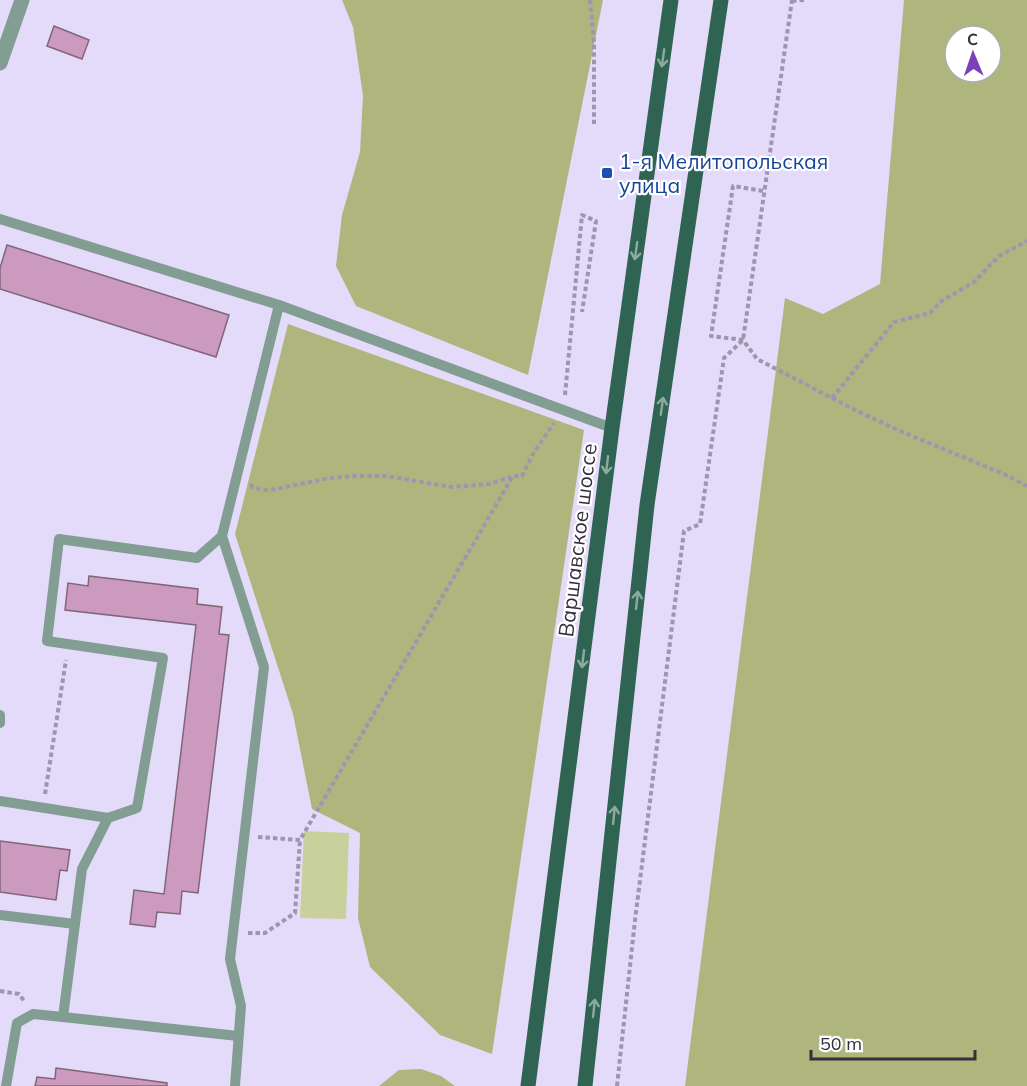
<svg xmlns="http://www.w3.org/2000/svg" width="1027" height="1086" font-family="Mulish,sans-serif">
<rect width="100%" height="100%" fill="#e4dafa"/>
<polygon fill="#c8d19c" points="304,831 349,833 346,919 300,918"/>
<g fill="#aeb67d" fill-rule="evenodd">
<polygon points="342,0 603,0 528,375 356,306 336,266 342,215 360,152 363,96 353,27"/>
<path d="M904,0H1027V1086H685L785,298L823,314L880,284ZM955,36H991V72H955Z"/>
<polygon points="288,324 584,430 492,1054 440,1035 370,967 358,918 360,833 312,809 293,714 235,534"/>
<polygon points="421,1069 441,1076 455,1086 379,1086 399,1070"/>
</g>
<g fill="#cc9abe" stroke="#816679" stroke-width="1.5">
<polygon points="54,26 89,40 82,59 47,46"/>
<polygon points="7,245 229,315 216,357 0,289 0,268"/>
<polygon points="89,576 198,589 197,604 222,607 219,634 229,635 198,893 182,891 180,914 157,912 155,927 130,924 134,890 164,894 196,625 65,610 68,583 88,586"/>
<polygon points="0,841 70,850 67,871 60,870 56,900 0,892"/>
<polygon points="56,1068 167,1083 167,1086 35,1086 37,1077 55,1079"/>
</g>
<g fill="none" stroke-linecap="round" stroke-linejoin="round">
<g stroke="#9e96ae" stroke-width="4" stroke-dasharray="4.5 3" stroke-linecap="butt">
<polyline points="590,0 594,42 594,124"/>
<polyline points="792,1 804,0"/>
<polyline points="763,191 733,186 711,336 743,340 757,359 855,410 900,431 1004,474 1027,486"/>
<polyline points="565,395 582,215 596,221 582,312"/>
<polyline points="832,398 894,322 930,313 940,302 974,282 999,256 1027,241"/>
<polyline points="251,484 252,487 264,490 276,489 330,478 356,476 386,476 451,487 489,484 511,477"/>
<polyline points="45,794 66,660"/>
<polyline points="258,837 300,840 513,476 522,476 533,454 554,423"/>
<polyline points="248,933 265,933 295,913 300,840"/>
<polyline points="0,991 19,994 25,1002"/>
<polyline points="617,1086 635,920 684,531 700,524 724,358 743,340 792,0"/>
</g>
<g stroke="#829d92" stroke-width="10">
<polyline points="0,219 279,305 612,428"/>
<polyline points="222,536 197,558 59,539 47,641 163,658 137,808 108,818 82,869 63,1017 238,1036"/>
<polyline points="0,715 0,723"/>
<polyline points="0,801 108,818"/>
<polyline points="0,915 75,924"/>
<polyline points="6,1086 17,1023 33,1014 63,1017"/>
<polyline points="235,1086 241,1006 230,959 264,667 222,536 279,305"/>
</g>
<polyline stroke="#829d92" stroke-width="15" points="0,63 22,0"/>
<g stroke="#2f6452" stroke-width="15">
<polyline points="528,1086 612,428 671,0"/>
<polyline points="585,1086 647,505 721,0"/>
</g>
</g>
<defs><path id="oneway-shaft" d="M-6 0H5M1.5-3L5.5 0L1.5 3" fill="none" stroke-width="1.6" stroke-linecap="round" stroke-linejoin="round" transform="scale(1.5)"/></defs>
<g stroke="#8daaa0">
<use href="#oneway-shaft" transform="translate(663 58) rotate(98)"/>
<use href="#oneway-shaft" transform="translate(636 251) rotate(98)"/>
<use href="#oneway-shaft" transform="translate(662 406) rotate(-82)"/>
<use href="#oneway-shaft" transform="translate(607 465) rotate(97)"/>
<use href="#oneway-shaft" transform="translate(637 600) rotate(-84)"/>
<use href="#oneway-shaft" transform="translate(583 659) rotate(97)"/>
<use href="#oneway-shaft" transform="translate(614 815) rotate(-84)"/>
<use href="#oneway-shaft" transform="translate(594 1008) rotate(-84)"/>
</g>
<rect fill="#1a4fb4" stroke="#fff" stroke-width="2" x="601" y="167" width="12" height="12" rx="3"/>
<g text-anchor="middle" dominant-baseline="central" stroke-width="4.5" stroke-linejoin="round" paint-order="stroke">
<g font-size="21" fill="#164399" stroke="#fff" text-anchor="start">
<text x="619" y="161">1-я Мелитопольская<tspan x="619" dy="24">улица</tspan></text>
</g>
<g font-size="21" fill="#332f3b" stroke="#fff">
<text transform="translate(577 540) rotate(-83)">Варшавское шоссе</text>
</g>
</g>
<g transform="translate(973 54) rotate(358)"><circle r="28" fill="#ffffff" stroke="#adacb1" stroke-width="1.5"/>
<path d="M0-4.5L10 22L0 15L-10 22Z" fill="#7c41b7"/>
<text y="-9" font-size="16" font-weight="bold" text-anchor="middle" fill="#332f3b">С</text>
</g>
<path d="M811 1050v9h164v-9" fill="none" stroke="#332f3b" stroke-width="3"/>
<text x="820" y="1050" font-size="18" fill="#332f3b" stroke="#ffffff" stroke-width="4.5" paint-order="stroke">50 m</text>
</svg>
